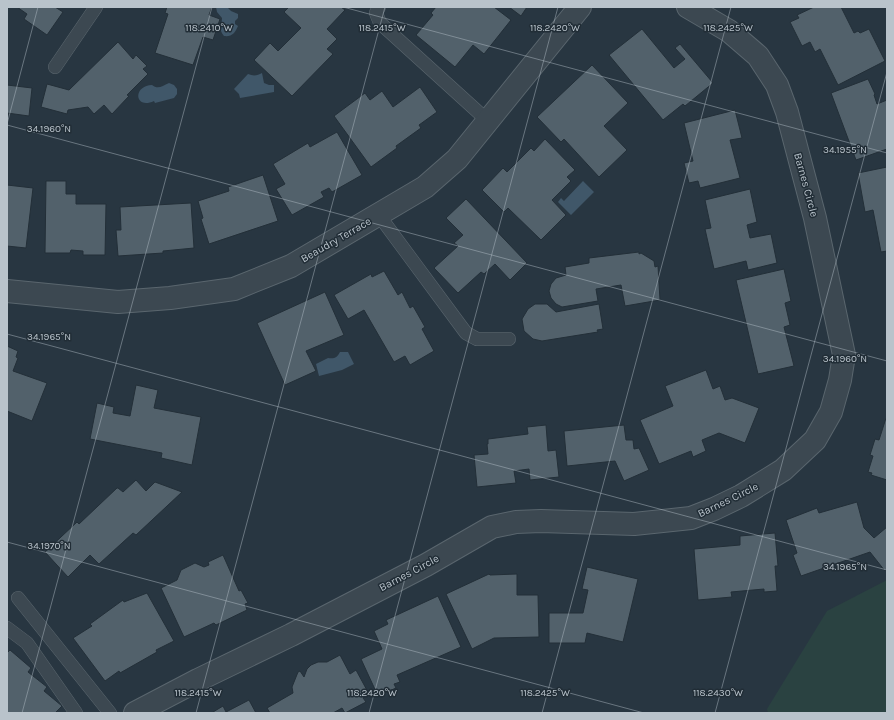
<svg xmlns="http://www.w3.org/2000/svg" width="894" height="720" font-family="Karla,sans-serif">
<rect width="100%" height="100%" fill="#283641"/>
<polygon fill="#2a4241" points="887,580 887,713 768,713 767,709 827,611"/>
<g fill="#405769">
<path d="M216,7H227L231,11L238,14V18L235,21V24L238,26C235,33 232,37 224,36C218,29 222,26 222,18L217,12Z"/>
<path d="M262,73L264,83L269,85H274V92L240,98L239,94L234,89L248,74C253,76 257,76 262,73Z"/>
<path d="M169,83L174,85L177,89V94L174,98L155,103L154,101C135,110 132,86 152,85C158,90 162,86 169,83Z"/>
<polygon points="583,181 594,192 571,215 558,202 561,198 564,201"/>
<path d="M340,352H348L354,364L342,370L319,376L316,364L328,358C334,359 337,358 340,352Z"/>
</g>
<g fill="#52616b" stroke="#232f38">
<polygon points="17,7 55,7 63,12 47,35 24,19 27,14"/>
<polygon points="167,7 212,7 209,15 220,19 213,40 203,37 193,65 155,53 168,14 165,13"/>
<polygon points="289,7 341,7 345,10 327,29 337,39 327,49 333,54 292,96 254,60 270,43 278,51 301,28 284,12"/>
<polygon points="436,7 494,7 511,20 484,54 473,45 455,67 416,35 433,15 431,13"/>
<polygon points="509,7 527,7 521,16"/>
<polygon points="814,7 841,7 854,33 858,31 860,33 869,29 885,61 838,85 820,49 815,52 810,42 802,46 790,22 799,18 797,15"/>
<polygon points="642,29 674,68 685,59 675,48 680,44 713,83 685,106 683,104 663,120 609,55"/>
<polygon points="118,42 133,59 136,55 147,66 143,69 148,74 127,95 129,96 112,114 104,105 94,114 88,107 68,110 67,114 41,107 47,84 69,90"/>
<polygon points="592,65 628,103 604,126 627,150 599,177 564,139 561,142 537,117"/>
<polygon points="868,79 875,94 874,95 877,104 887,100 887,149 856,160 831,93"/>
<polygon points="7,85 32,88 29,116 7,113"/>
<polygon points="420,87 437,112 419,125 421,128 396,146 397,148 371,167 334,116 365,93 370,100 382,91 393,107"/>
<polygon points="735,110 742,138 730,140 740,178 700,188 698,181 689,183 684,163 693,161 684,123"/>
<polygon points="337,132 362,175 332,192 329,188 321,192 324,197 292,215 276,189 285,184 273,164 308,143 310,147"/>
<polygon points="545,139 575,170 567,177 571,181 552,200 566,215 541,240 508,208 504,212 482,190 503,168 507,172 531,148 534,151"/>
<polygon points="887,167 887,251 881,252 873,210 865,212 858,173"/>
<polygon points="263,175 278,221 209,244 201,219 203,218 198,201 229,191 228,187"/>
<polygon points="46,181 66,181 66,194 76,194 76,204 106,204 105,255 83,255 83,251 71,250 70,253 45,253"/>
<polygon points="7,185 33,188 26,248 7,246"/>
<polygon points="750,189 757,222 747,225 750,238 771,234 777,263 748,270 746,261 714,269 705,229 711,228 705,200"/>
<polygon points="466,199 527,263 510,280 495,264 484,274 481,272 458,293 434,268 458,246 454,243 463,235 446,218"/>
<polygon points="191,203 194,248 163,251 163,253 118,256 116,230 121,230 120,207"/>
<polygon points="639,252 639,254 641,253 654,261 655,267 658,266 660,300 625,306 621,285 596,289 598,301 562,307 556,304 551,298 549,291 551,284 556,278 566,275 565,267 589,263 589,258"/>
<polygon points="784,269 791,301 785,303 790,325 784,327 794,366 758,374 736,280"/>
<polygon points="384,271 398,295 402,292 410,308 413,306 425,327 422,329 434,351 410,365 405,356 394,362 364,310 348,319 334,295 371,274 372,277"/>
<polygon points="325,292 344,335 306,351 316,371 285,385 257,323"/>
<polygon points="535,304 547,304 556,312 599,304 603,329 597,330 598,332 542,341 533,339 524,331 522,319 528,309"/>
<polygon points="7,346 18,351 16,357 18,358 13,371 47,383 32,421 7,411"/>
<polygon points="706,370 713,389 720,386 725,400 732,398 759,408 745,443 719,433 702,440 706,451 693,457 691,451 659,464 640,420 673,406 665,386"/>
<polygon points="136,385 158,390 154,408 201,417 192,465 161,458 162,453 90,439 97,403 114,407 113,413 130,416"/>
<polygon points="886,418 887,419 887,480 871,475 872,473 868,472 873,456 870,455 875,439 879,440"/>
<polygon points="546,425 548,451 556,450 559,477 530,480 529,469 514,471 516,483 477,487 474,455 488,454 487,444 488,444 488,439 528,434 527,427"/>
<polygon points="624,425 626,440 633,440 634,449 639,448 649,470 624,481 615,461 567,466 564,431"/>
<polygon points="136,480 146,491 155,482 182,492 136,535 133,533 99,564 90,555 68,577 45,552 77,522 79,524 117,488 118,488 123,492"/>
<polygon points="857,502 864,528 874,538 887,527 887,568 885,571 870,552 801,576 793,555 797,553 786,520 817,508 819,513"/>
<polygon points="775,533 778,566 775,566 777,591 764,592 764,589 731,592 732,597 698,600 694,549 740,545 740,536"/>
<polygon points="223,555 239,591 241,590 248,603 245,604 247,610 216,625 214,623 184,637 161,588 177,580 181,570 195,563 204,567 209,565 208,562"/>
<polygon points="587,567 638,579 623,642 587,633 585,643 549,643 549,613 583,613 588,590 582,589"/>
<polygon points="489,574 490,575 517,574 517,595 538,595 539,637 494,638 472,649 446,594"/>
<polygon points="147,593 174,641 156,650 157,652 120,673 119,671 105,681 73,638 92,626 90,624 123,600 124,602"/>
<polygon points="438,596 461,647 397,675 400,682 394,684 396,688 378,696 361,659 382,649 374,631 388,624 386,620"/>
<polygon points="10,650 31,668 28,672 47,687 44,691 62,706 55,713 7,713 7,653"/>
<polygon points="340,655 350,674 356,670 369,694 363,698 366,702 345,713 342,708 333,713 270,713 267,708 293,693 292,687 298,672 300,671 304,677 307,669 311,665 318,662 327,662"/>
<polygon points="249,700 256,713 214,713 213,712 223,706 226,712"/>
</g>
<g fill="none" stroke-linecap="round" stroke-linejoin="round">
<g stroke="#5a666e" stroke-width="14">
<g id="lane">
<polyline points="379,7 376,13 380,23 488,121"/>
<polyline points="55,67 96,7"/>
<polyline points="378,214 466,333 477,339 509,339"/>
<polyline points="18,598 110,713"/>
<polyline points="7,628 27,643 76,713"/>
</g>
</g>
<g stroke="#5a666e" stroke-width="24">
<g id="street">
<polyline points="7,291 118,302 170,298 234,289 291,266 425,187 457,159 580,7"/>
<polyline points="135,713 198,680 291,635 426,565 492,527 516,522 541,521 634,524 691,518 714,509 741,496 783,470 815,440 831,412 840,380 844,355 815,218 787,112 777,85 758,56 729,31 688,7"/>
</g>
</g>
<use href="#lane" stroke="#3c4851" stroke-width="13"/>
<use href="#street" stroke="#3c4851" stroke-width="22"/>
</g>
<path fill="none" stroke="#b9c3cb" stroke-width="1" stroke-opacity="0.45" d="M343,7L887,153M7,124L38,7M7,125L887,361M7,334L887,570M7,542L644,713M22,713L212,7M196,713L385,7M369,713L558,7M542,713L731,7M715,713L887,72"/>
<g text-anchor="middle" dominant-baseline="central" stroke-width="3" stroke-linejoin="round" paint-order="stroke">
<g font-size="11" fill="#b9c3cb" stroke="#212d36">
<text transform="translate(806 185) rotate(75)">Barnes Circle</text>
<text transform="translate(336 240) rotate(-30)">Beaudry Terrace</text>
<text transform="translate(728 500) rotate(-26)">Barnes Circle</text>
<text transform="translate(409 573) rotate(-28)">Barnes Circle</text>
</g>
</g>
<g font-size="10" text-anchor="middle" fill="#b9c3cb" stroke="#212d36" stroke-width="3" stroke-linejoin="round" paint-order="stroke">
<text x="209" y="31">118.2410°W</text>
<text x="728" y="31">118.2425°W</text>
<text x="382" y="31">118.2415°W</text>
<text x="555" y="31">118.2420°W</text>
<text x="49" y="132">34.1960°N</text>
<text x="845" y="153">34.1955°N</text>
<text x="49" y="340">34.1965°N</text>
<text x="845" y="362">34.1960°N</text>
<text x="49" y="549">34.1970°N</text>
<text x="845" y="570">34.1965°N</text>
<text x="198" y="696">118.2415°W</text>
<text x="372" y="696">118.2420°W</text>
<text x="545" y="696">118.2425°W</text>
<text x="718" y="696">118.2430°W</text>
</g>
<rect width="894" height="720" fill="none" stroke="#b9c3cb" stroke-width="16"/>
</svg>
